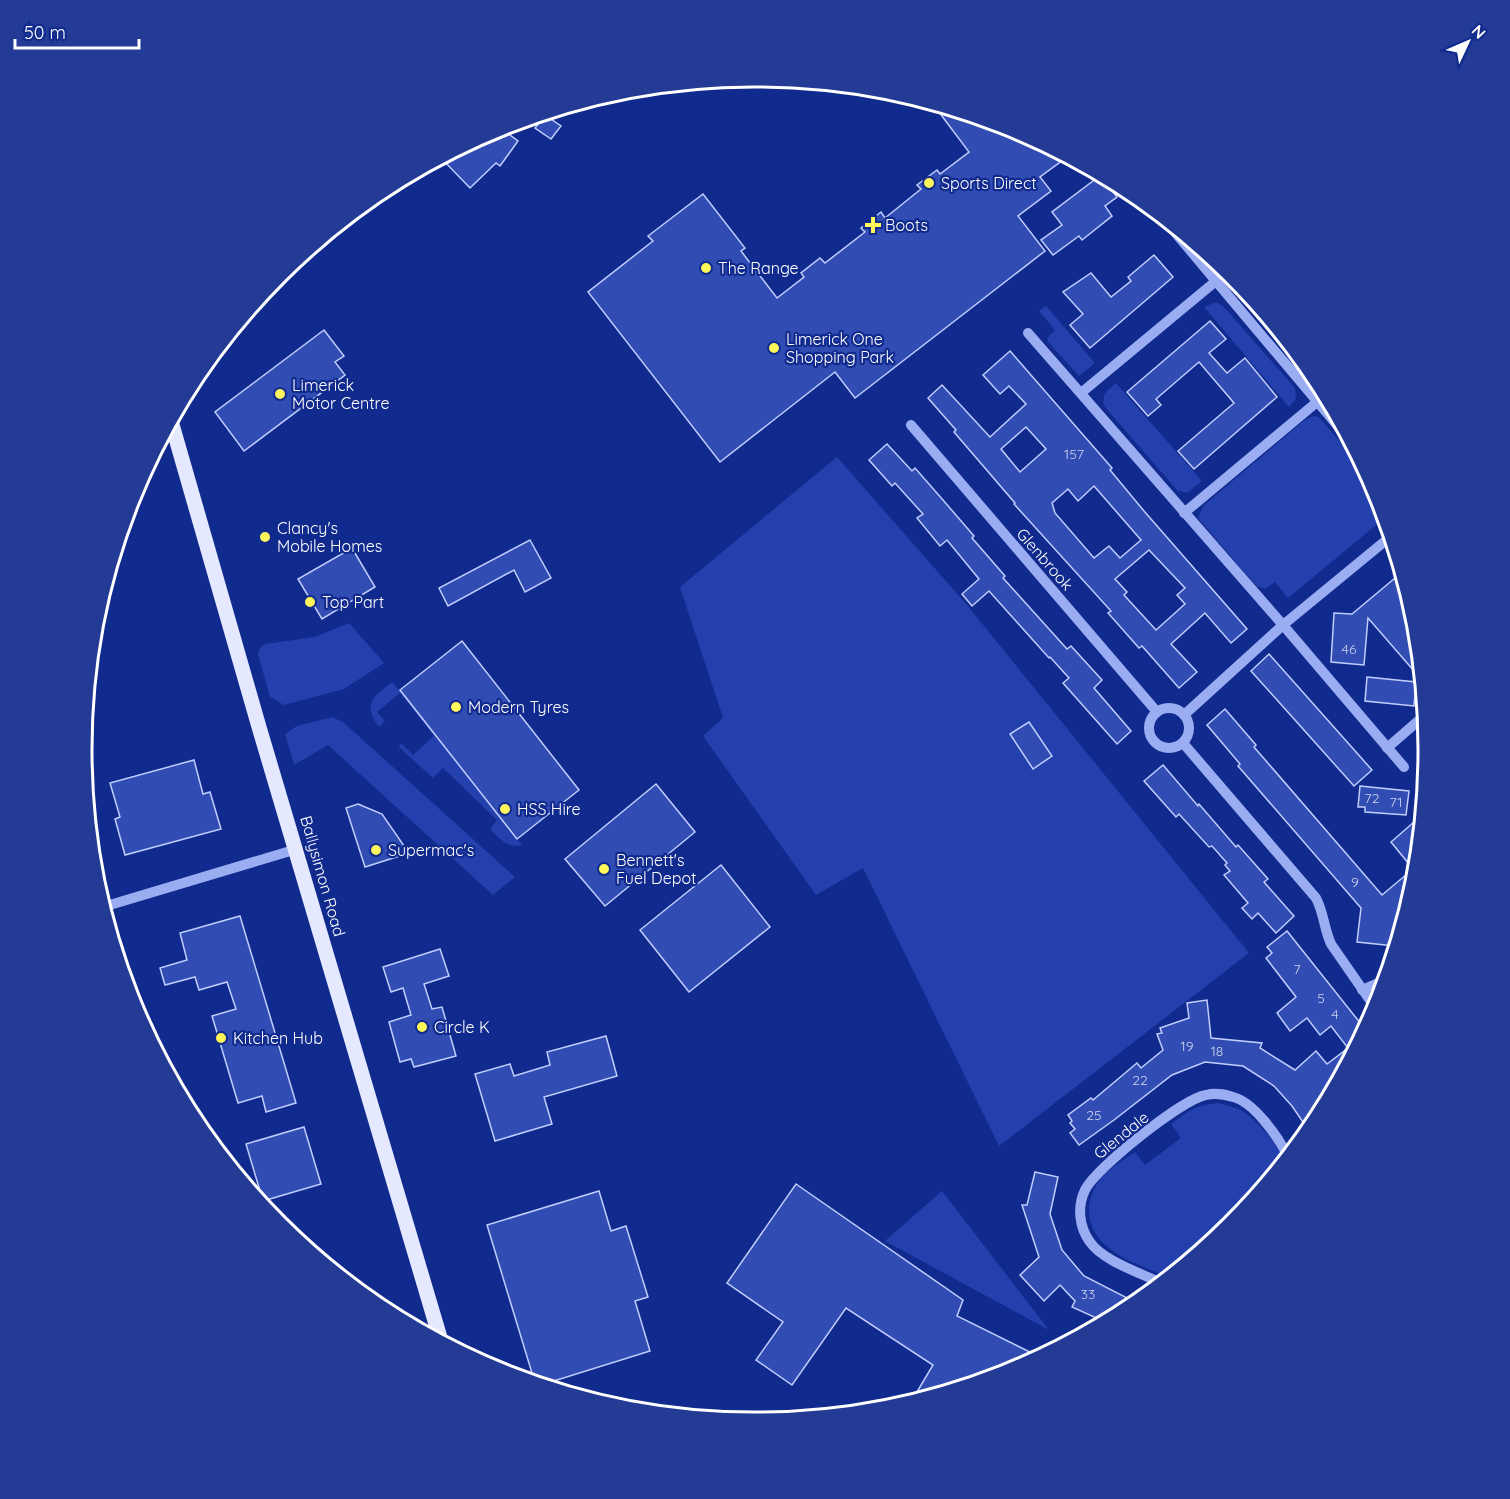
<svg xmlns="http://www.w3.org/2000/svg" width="1510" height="1499" font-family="Quicksand,sans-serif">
<rect width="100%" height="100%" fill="#112a8d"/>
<g fill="#2340ad">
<polygon points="1216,302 1224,307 1295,388 1296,399 1289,407 1204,307"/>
<polygon points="1046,306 1095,363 1079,376 1048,342 1047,338 1055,330 1039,311"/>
<path d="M1116,383L1202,481L1187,493L1177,490L1104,406C1102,393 1107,391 1116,383Z"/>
<polygon points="1315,416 1320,418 1365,471 1377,492 1385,518 1288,598 1275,582 1265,589 1256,586 1198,518 1203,506 1306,419"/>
<polygon points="837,457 967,605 1249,953 999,1146 863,868 816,895 703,736 723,718 680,587"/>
<polygon points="349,623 384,663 344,689 284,705 270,697 258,654 260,648 265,644 315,637"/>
<path d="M392,682L405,696L522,845C508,849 499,838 490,829L497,820L443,768L433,778L399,747L400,744L403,745L413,755L434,736L400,693L377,712L385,721L379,727C362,703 373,697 392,682Z"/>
<polygon points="332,717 343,722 515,877 493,895 328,745 294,765 285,734 297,726"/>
<path d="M1217,1103C1226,1105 1236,1107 1244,1112C1258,1121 1277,1145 1285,1159L1231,1226L1168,1277C1136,1263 1088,1251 1089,1208C1089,1198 1095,1186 1101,1178C1110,1168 1124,1160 1135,1152L1145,1165L1181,1138L1171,1124C1186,1112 1197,1105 1217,1103Z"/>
<polygon points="942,1191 1049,1330 885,1241"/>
</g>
<g fill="#314db4" stroke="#c1cefd" stroke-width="1.5" fill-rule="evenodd">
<polygon points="933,104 1013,128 1067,157 1040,177 1051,191 1018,216 1045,251 855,398 835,372 720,462 588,292 653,241 648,236 703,194 745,248 741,251 777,298 804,277 801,273 820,258 825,263 865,232 861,228 881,212 885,218 921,189 917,185 937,170 940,174 969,152"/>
<polygon points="545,115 561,126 551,139 535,128"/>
<polygon points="499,127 518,141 500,166 496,163 470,188 441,158"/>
<polygon points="1101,175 1117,197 1105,206 1112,216 1082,240 1079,236 1053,255 1041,240 1062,225 1052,212"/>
<polygon points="1154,255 1173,277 1090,348 1070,325 1083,314 1063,292 1091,273 1111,297 1131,281 1128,277"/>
<polygon points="1210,321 1226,339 1209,353 1227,373 1245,358 1277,397 1194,469 1178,451 1234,403 1199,362 1156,399 1161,405 1148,416 1127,392"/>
<polygon points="324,330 344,356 335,362 345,375 244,451 215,412"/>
<path d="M1010,351L1112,468L1110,470L1144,511L1247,629L1231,643L1205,613L1171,644L1197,672L1179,688L1142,646L1139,648L1108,613L1111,611L1014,504L1015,503L954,432L956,430L928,398L942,385L990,437L1026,404L1009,386L1000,394L983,375ZM1026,427L1046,449L1020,472L1001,449ZM1094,486L1141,540L1120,558L1109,546L1094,558L1055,513L1052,503L1068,489L1078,501ZM1149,550L1185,588L1177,595L1185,604L1156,630L1124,595L1127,592L1115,579Z"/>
<polygon points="887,444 912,471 915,468 943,500 974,536 972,538 1005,576 1003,578 1067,649 1071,646 1102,680 1094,688 1131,731 1117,744 1063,683 1069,678 1050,657 1049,658 989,591 972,606 962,594 979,579 947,540 940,546 917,518 923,514 895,483 892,486 869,460"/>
<polygon points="530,540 551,578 525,592 514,570 448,606 439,588"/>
<polygon points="352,548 375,587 322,619 298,579"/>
<polygon points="1401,573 1415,619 1421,679 1368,618 1364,665 1331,662 1334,613 1352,614"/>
<polygon points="462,641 579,790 517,839 400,690"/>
<polygon points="1269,654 1372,770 1354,786 1251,671"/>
<polygon points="1367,677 1416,682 1414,706 1365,701"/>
<polygon points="1225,709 1256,745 1254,747 1382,895 1413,869 1391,842 1422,815 1415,881 1395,946 1357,942 1361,908 1238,766 1240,764 1207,725"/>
<polygon points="1029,722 1052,756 1033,769 1010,734"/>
<polygon points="194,760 203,794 210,792 221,829 125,855 115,819 120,817 110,783"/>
<polygon points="1163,765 1198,806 1199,804 1236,847 1238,845 1268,879 1264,882 1294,916 1276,933 1258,913 1252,919 1242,908 1248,903 1224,875 1230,871 1225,865 1227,863 1212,846 1209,847 1179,814 1176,817 1144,781"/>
<polygon points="656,784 695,832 605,906 565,859"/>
<polygon points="1360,786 1409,791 1406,815 1365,812 1365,807 1358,807"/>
<polygon points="358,804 382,814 409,853 365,867 346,808"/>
<polygon points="721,865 770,927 689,992 640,930"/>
<polygon points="240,916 296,1103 266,1112 262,1096 238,1103 212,1016 236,1009 227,982 199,990 195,977 165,985 160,968 187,960 180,933"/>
<polygon points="1287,931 1365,1029 1314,1124 1309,1131 1292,1106 1274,1086 1243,1066 1205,1062 1172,1075 1114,1120 1079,1145 1070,1133 1075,1129 1070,1123 1072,1121 1068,1115 1091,1098 1093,1100 1137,1063 1141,1068 1163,1050 1157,1034 1162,1033 1160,1028 1189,1018 1187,1003 1207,1000 1211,1038 1262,1043 1260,1048 1295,1070 1316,1051 1327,1064 1348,1048 1331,1026 1320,1035 1307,1018 1290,1031 1277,1013 1296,997 1266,958 1272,953 1267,947"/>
<polygon points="440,949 449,976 424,984 432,1009 442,1007 456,1056 414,1067 411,1059 400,1062 389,1022 411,1015 403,988 391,992 383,967"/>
<polygon points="606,1036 617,1076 544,1097 552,1124 495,1141 475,1074 510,1064 514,1076 550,1065 547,1052"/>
<polygon points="304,1127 321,1184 263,1201 246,1144"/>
<polygon points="1035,1172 1058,1177 1050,1214 1062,1250 1084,1276 1137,1303 1129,1309 1105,1322 1072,1307 1075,1301 1060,1285 1044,1301 1020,1275 1039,1257 1022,1205 1027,1205"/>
<polygon points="796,1184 963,1300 957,1316 1040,1357 1012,1371 911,1402 933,1365 846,1308 792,1385 756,1360 783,1322 727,1283"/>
<polygon points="599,1191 611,1231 626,1226 648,1297 635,1301 650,1351 541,1385 535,1383 487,1225"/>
</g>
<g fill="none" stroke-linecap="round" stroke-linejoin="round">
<g stroke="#9aadf2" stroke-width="10">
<polyline points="1168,224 1348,438"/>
<polyline points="1028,333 1283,625 1404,767"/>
<polyline points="1081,393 1216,281"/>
<polyline points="911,425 1157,712"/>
<polyline points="1184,513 1317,402"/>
<circle cx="1169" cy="728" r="20"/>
<polyline points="1184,715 1283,625 1390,537"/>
<path d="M1183,743L1316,898C1324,913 1324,929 1331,944L1376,1009"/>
<polyline points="1387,748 1425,715"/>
<polyline points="103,907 297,849"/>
<polyline points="1362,990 1385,980"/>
<path d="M1161,1283C1141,1273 1103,1261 1090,1242C1079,1227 1077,1207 1085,1190C1096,1168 1182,1099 1206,1095C1214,1093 1224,1094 1233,1097C1254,1102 1278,1137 1288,1156"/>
</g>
<polyline stroke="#e5e9ff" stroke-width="15" points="171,421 259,727 441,1341"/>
</g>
<g fill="#fff65b" stroke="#112a8d" stroke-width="2">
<circle cx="929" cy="183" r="6"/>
<path d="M870 216h6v6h6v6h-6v6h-6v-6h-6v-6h6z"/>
<circle cx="706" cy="268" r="6"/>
<circle cx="774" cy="348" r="6"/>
<circle cx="280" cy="394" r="6"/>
<circle cx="265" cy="537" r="6"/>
<circle cx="310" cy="602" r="6"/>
<circle cx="456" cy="707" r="6"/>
<circle cx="505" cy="809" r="6"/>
<circle cx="376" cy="850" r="6"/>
<circle cx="604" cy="869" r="6"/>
<circle cx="422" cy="1027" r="6"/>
<circle cx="221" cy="1038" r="6"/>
</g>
<g text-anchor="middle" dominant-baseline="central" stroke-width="4.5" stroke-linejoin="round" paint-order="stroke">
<g font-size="14" fill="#ccd2ec">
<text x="1074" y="454">157</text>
<text x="1349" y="649">46</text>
<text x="1372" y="798">72</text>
<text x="1396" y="802">71</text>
<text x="1355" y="882">9</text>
<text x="1297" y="969">7</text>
<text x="1321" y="998">5</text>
<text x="1335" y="1014">4</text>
<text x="1187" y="1046">19</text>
<text x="1217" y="1051">18</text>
<text x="1140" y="1080">22</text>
<text x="1094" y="1115">25</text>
<text x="1088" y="1294">33</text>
</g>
<g font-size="16" fill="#fff" stroke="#112a8d" text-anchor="start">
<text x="941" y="183">Sports Direct</text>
<text x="885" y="225">Boots</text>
<text x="718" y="268">The Range</text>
<text x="786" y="339">Limerick One<tspan x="786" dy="18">Shopping Park</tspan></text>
<text x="292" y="385">Limerick<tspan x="292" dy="18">Motor Centre</tspan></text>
<text x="277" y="528">Clancy's<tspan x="277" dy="18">Mobile Homes</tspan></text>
<text x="322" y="602">Top Part</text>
<text x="468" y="707">Modern Tyres</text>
<text x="517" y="809">HSS Hire</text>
<text x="388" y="850">Supermac's</text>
<text x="616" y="860">Bennett's<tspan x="616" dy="18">Fuel Depot</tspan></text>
<text x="434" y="1027">Circle K</text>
<text x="233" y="1038">Kitchen Hub</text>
</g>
<g font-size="16" fill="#fff" stroke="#112a8d">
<text transform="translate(1045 559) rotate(49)">Glenbrook</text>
<text transform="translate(323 876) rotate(74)">Ballysimon Road</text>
<text transform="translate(1121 1135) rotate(-39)">Glendale</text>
</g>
</g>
<path d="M0 0H1510V1499H0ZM754 87H756A662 662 0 0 1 1418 749V750A662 662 0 0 1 756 1412H754A662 662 0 0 1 92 750V749A662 662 0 0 1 754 87Z" fill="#243b96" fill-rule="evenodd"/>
<path fill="none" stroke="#fff" stroke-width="3" d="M754 87H756A662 662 0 0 1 1418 749V750A662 662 0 0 1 756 1412H754A662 662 0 0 1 92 750V749A662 662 0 0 1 754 87Z"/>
<g transform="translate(1468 42) rotate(46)" stroke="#112a8d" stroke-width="4.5" paint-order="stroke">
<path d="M0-4.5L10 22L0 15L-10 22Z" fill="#ffffff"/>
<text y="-9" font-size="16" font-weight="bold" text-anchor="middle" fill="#ffffff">N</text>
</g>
<path d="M15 39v9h124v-9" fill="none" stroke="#ffffff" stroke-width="3"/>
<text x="24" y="39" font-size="18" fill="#ffffff" stroke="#112a8d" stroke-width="4.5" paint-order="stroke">50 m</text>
</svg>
